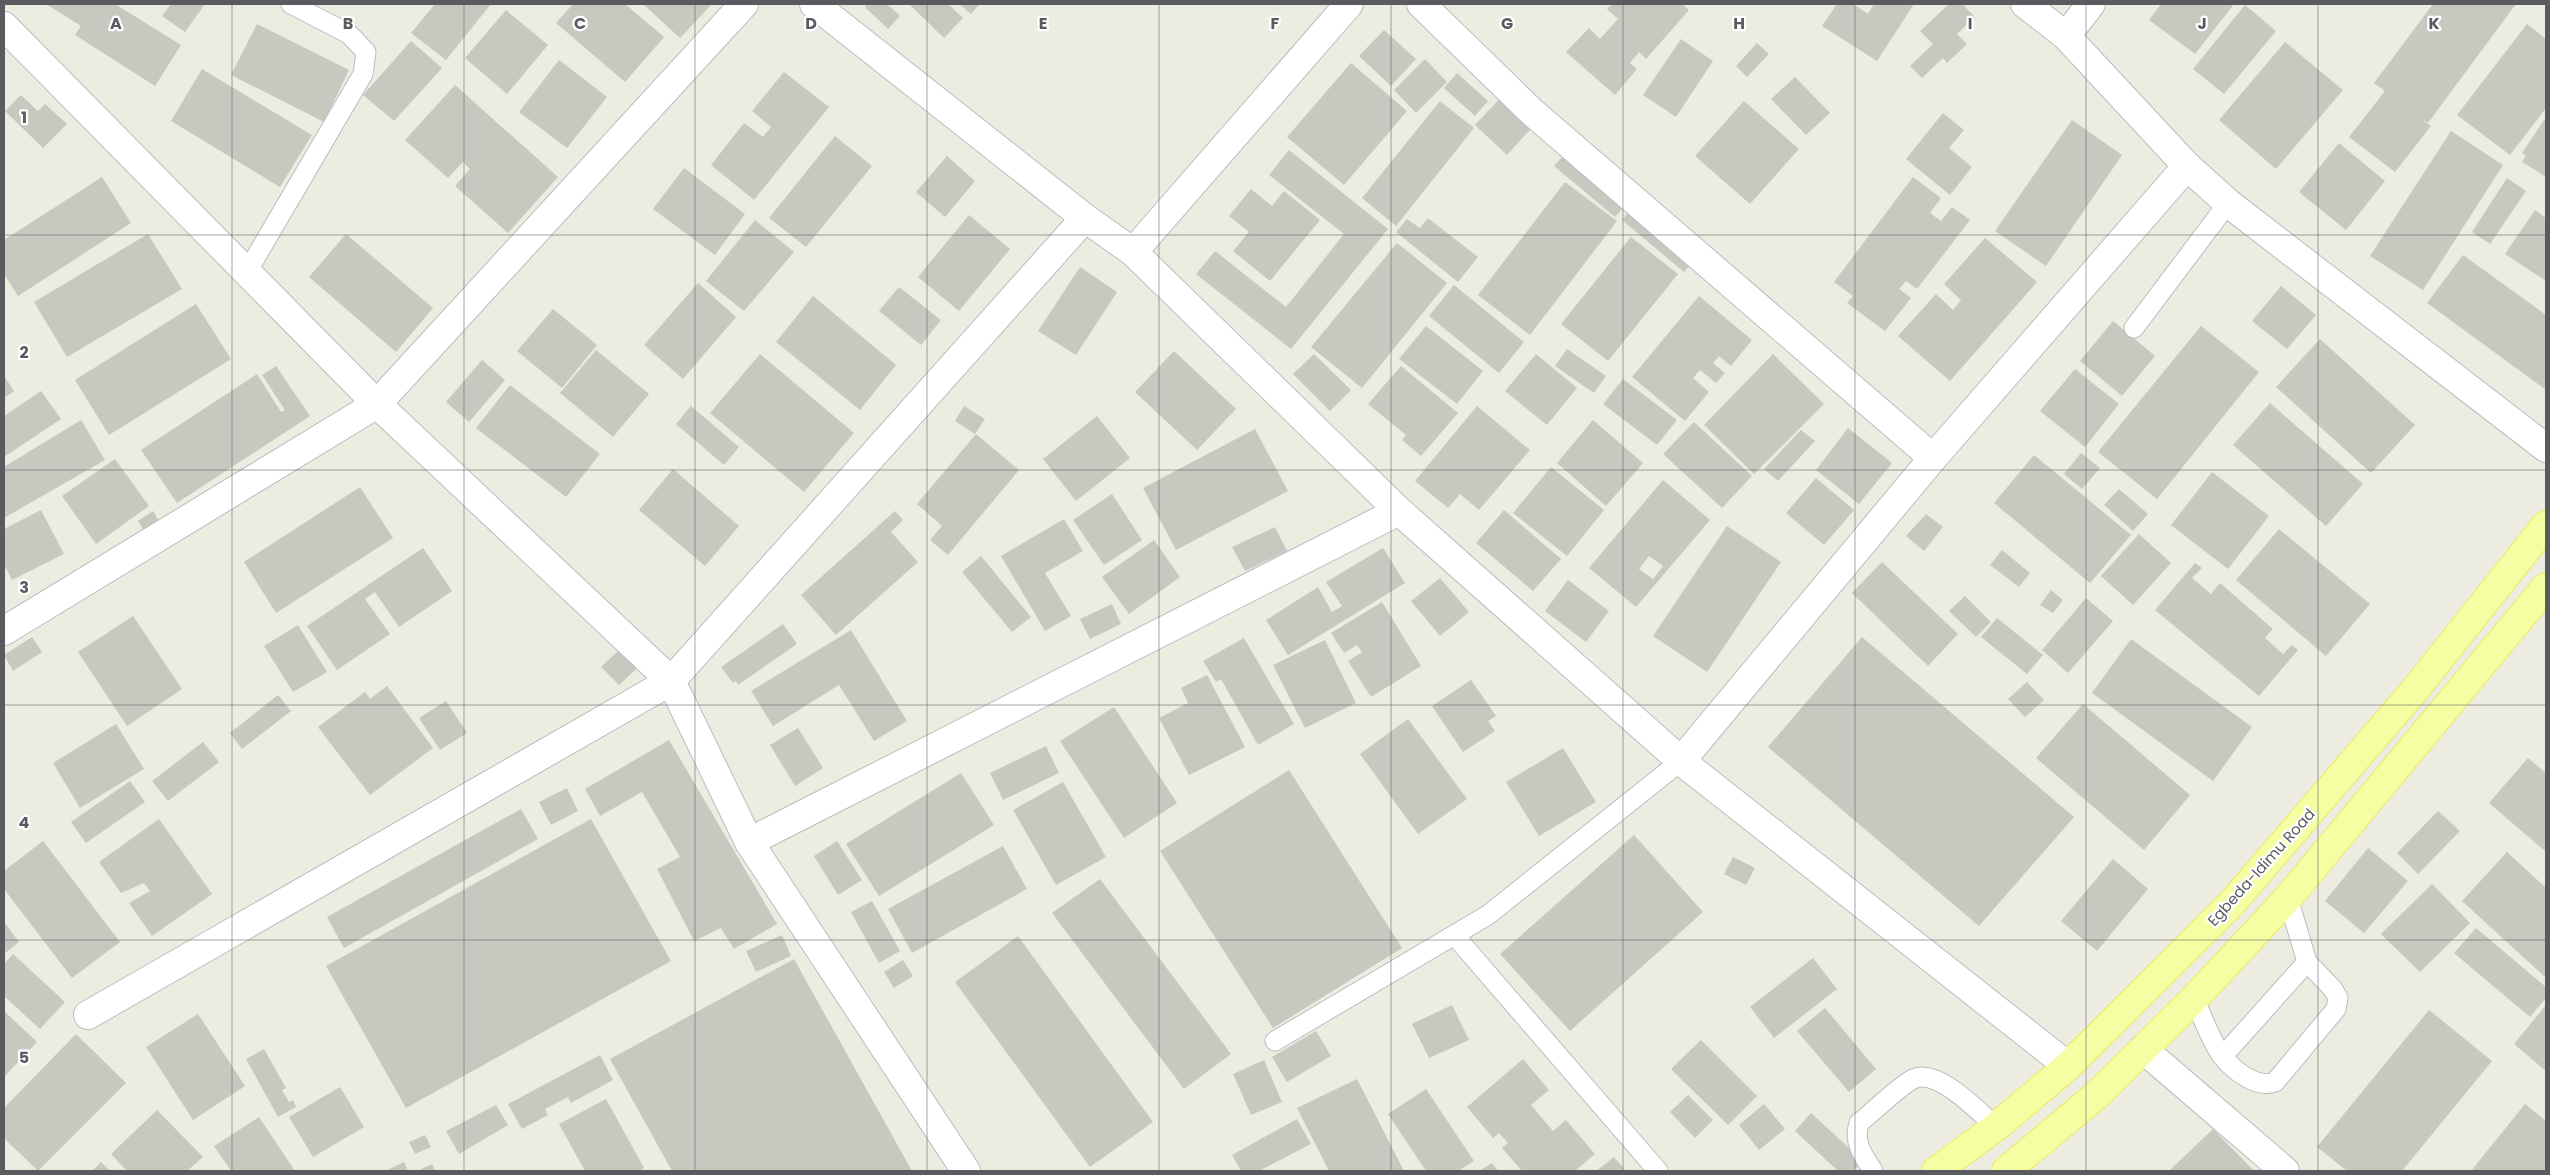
<svg xmlns="http://www.w3.org/2000/svg" width="2550" height="1175" font-family="Poppins,sans-serif">
<rect width="100%" height="100%" fill="#ecece0"/>
<g fill="#c9c8c0" fill-rule="evenodd">
<polygon points="46,4 115,4 181,45 155,86 75,35 81,26"/>
<polygon points="171,4 205,4 185,32 162,16"/>
<polygon points="435,4 491,4 446,60 411,33"/>
<polygon points="573,4 625,4 664,37 625,82 556,23"/>
<polygon points="643,4 712,4 680,38"/>
<polygon points="868,4 887,4 900,16 888,29 865,7"/>
<polygon points="909,4 948,4 963,18 944,38"/>
<polygon points="959,4 980,4 971,14"/>
<polygon points="1612,4 1682,4 1689,10 1646,59 1639,52 1630,63 1637,69 1615,95 1566,52 1589,28 1600,39 1618,19 1607,9"/>
<polygon points="1837,4 1853,4 1868,14 1874,4 1914,4 1877,61 1822,26"/>
<polygon points="1949,4 1962,4 1975,17 1957,34 1967,44 1947,63 1943,58 1922,78 1910,66 1933,44 1920,31"/>
<polygon points="2161,4 2234,4 2195,54 2149,20"/>
<polygon points="2433,4 2516,4 2428,123 2421,119 2431,126 2395,172 2349,137 2385,91 2374,83"/>
<polygon points="2245,5 2276,31 2224,94 2193,69"/>
<polygon points="506,10 548,45 507,94 465,58"/>
<polygon points="257,24 349,70 324,122 231,75"/>
<polygon points="2527,24 2546,39 2546,108 2510,155 2457,115"/>
<polygon points="1384,30 1416,59 1391,86 1359,56"/>
<polygon points="1681,39 1713,61 1676,117 1643,95"/>
<polygon points="411,41 442,68 394,121 363,95"/>
<polygon points="2285,42 2343,90 2276,169 2219,120"/>
<polygon points="1757,43 1769,54 1747,77 1736,66"/>
<polygon points="1425,59 1447,82 1416,113 1394,90"/>
<polygon points="559,60 607,97 567,148 519,112"/>
<polygon points="1351,63 1407,111 1344,185 1287,137"/>
<polygon points="202,69 312,135 280,187 171,121"/>
<polygon points="784,72 829,107 754,200 711,165 744,123 763,137 771,127 752,111"/>
<polygon points="1457,73 1488,101 1475,116 1444,88"/>
<polygon points="1795,77 1830,113 1806,135 1771,99"/>
<polygon points="455,85 558,177 508,233 455,186 470,169 463,162 448,178 405,140"/>
<polygon points="1505,93 1537,122 1507,155 1475,125"/>
<polygon points="21,95 38,111 45,104 67,124 43,148 5,111"/>
<polygon points="1440,101 1474,128 1396,226 1362,198"/>
<polygon points="1744,101 1799,149 1750,204 1695,156"/>
<polygon points="1943,113 1964,130 1949,148 1972,167 1950,195 1906,159"/>
<polygon points="2546,117 2546,177 2522,162 2526,156 2522,153"/>
<polygon points="2072,120 2122,155 2046,266 1995,231"/>
<polygon points="2451,131 2503,165 2423,290 2370,256"/>
<polygon points="835,136 872,166 806,247 769,218"/>
<polygon points="2339,143 2385,181 2346,230 2299,192"/>
<polygon points="1289,150 1388,229 1291,349 1196,274 1215,251 1286,307 1344,234 1269,175"/>
<polygon points="1568,150 1628,202 1615,217 1554,166"/>
<polygon points="947,156 975,181 945,217 916,192"/>
<polygon points="684,168 745,214 715,255 653,209"/>
<polygon points="102,177 131,223 18,296 4,274 4,240"/>
<polygon points="1913,177 1941,198 1930,213 1941,221 1952,207 1970,220 1917,289 1906,281 1899,289 1911,298 1885,331 1847,303 1853,296 1834,282"/>
<polygon points="2507,178 2526,191 2490,244 2472,232"/>
<polygon points="1565,182 1617,221 1530,335 1478,295"/>
<polygon points="1251,189 1272,206 1284,191 1320,220 1270,281 1233,251 1249,232 1229,216"/>
<polygon points="1635,205 1697,257 1684,272 1622,220"/>
<polygon points="2535,210 2546,218 2546,281 2505,254"/>
<polygon points="969,215 1010,249 959,311 918,277"/>
<polygon points="1428,218 1478,257 1458,282 1396,232 1407,219 1420,228"/>
<polygon points="755,220 794,252 744,311 706,281"/>
<polygon points="148,234 182,289 67,357 34,302"/>
<polygon points="346,234 433,308 396,352 309,277"/>
<polygon points="1631,237 1678,274 1608,361 1561,324"/>
<polygon points="1985,238 2037,282 1950,381 1898,336 1936,294 1953,310 1961,300 1944,284"/>
<polygon points="1397,243 1447,283 1362,388 1311,347"/>
<polygon points="2463,255 2546,315 2546,390 2427,303"/>
<polygon points="1080,267 1117,292 1076,355 1038,331"/>
<polygon points="698,283 736,317 683,379 644,345"/>
<polygon points="1454,285 1524,342 1499,373 1429,316"/>
<polygon points="2281,286 2316,315 2287,349 2252,321"/>
<polygon points="899,287 941,320 921,345 879,311"/>
<polygon points="813,296 896,365 860,410 776,342"/>
<polygon points="1699,296 1752,340 1731,366 1719,356 1713,363 1725,373 1716,383 1700,370 1693,378 1709,392 1685,421 1632,377"/>
<polygon points="196,304 231,359 109,435 75,380"/>
<polygon points="553,309 597,345 562,388 517,351"/>
<polygon points="2113,321 2155,356 2122,396 2080,361"/>
<polygon points="1426,326 1483,371 1457,404 1399,359"/>
<polygon points="2201,326 2259,372 2157,499 2098,452"/>
<polygon points="2320,339 2415,425 2371,473 2276,387"/>
<polygon points="1567,349 1606,376 1594,393 1555,366"/>
<polygon points="596,350 649,394 613,437 560,393"/>
<polygon points="1174,351 1236,409 1197,450 1135,392"/>
<polygon points="760,354 854,433 804,492 710,413"/>
<polygon points="1314,354 1351,390 1330,411 1293,374"/>
<polygon points="1536,354 1577,388 1547,425 1505,391"/>
<polygon points="1773,354 1824,404 1754,474 1704,425"/>
<polygon points="482,360 505,380 469,422 446,402"/>
<polygon points="276,366 310,416 177,503 141,450 257,374 281,412 285,410 262,375"/>
<polygon points="1401,366 1458,413 1421,456 1402,440 1406,435 1368,404"/>
<polygon points="2075,369 2119,404 2085,447 2040,411"/>
<polygon points="4,376 14,391 4,398"/>
<polygon points="1623,379 1677,420 1657,445 1603,404"/>
<polygon points="510,385 600,454 566,497 476,428"/>
<polygon points="41,391 61,419 4,457 4,416"/>
<polygon points="2270,403 2363,484 2326,526 2233,445"/>
<polygon points="691,406 739,447 724,465 676,424"/>
<polygon points="964,406 985,419 975,434 955,421"/>
<polygon points="1477,406 1530,450 1479,510 1460,494 1448,508 1415,481"/>
<polygon points="1097,416 1130,458 1076,501 1043,459"/>
<polygon points="81,420 105,460 4,518 4,467"/>
<polygon points="1593,420 1643,463 1606,506 1557,463"/>
<polygon points="1694,422 1752,476 1722,508 1663,454"/>
<polygon points="1848,428 1892,463 1859,504 1816,470"/>
<polygon points="1255,429 1288,491 1176,550 1143,488"/>
<polygon points="1801,430 1815,441 1778,481 1764,469"/>
<polygon points="976,434 1019,470 948,555 930,540 942,526 917,504"/>
<polygon points="2081,453 2100,468 2082,489 2064,474"/>
<polygon points="2034,455 2131,535 2090,583 1994,503"/>
<polygon points="115,459 149,506 96,544 62,496"/>
<polygon points="1551,467 1604,510 1567,556 1513,513"/>
<polygon points="673,469 739,526 705,566 639,510"/>
<polygon points="2212,472 2269,516 2228,569 2171,525"/>
<polygon points="1816,478 1854,510 1824,545 1786,513"/>
<path d="M1663,480L1710,520L1636,607L1589,568ZM1649,556L1663,566L1653,579L1639,569Z"/>
<polygon points="360,487 393,538 276,613 244,562"/>
<polygon points="2119,489 2148,514 2133,531 2104,505"/>
<polygon points="1112,494 1142,540 1104,565 1073,520"/>
<polygon points="41,510 64,554 12,580 4,564 4,529"/>
<polygon points="1504,510 1561,559 1533,591 1476,543"/>
<polygon points="153,511 164,529 149,539 138,521"/>
<polygon points="895,511 903,520 891,532 918,562 836,635 801,595"/>
<polygon points="1926,514 1943,527 1924,551 1906,536"/>
<polygon points="1064,519 1083,551 1045,573 1071,616 1045,631 1001,556"/>
<polygon points="1727,526 1781,562 1707,672 1653,636"/>
<polygon points="1275,527 1287,551 1245,571 1232,547"/>
<polygon points="2279,529 2370,604 2326,656 2236,580"/>
<polygon points="2139,534 2171,563 2133,605 2101,576"/>
<polygon points="1154,540 1180,577 1129,614 1102,577"/>
<polygon points="423,548 452,591 399,627 375,592 365,599 390,634 337,670 307,626"/>
<polygon points="1383,548 1405,583 1288,655 1266,620 1318,587 1332,612 1342,606 1326,582"/>
<polygon points="2002,550 2030,573 2019,587 1990,565"/>
<polygon points="981,556 1031,617 1012,632 962,572"/>
<polygon points="1882,562 1958,634 1928,666 1852,593"/>
<polygon points="2195,563 2202,568 2192,578 2211,594 2220,583 2273,629 2265,638 2283,654 2292,645 2298,650 2259,696 2155,610"/>
<polygon points="1440,578 1469,612 1440,636 1411,601"/>
<polygon points="1568,580 1609,611 1586,642 1545,611"/>
<polygon points="2051,590 2063,600 2053,613 2040,605"/>
<polygon points="1965,596 1991,622 1976,637 1949,611"/>
<polygon points="2086,598 2113,621 2068,673 2042,650"/>
<polygon points="1382,602 1421,666 1371,697 1348,661 1362,652 1357,645 1344,653 1331,633"/>
<polygon points="1112,604 1121,624 1090,639 1080,619"/>
<polygon points="133,616 182,689 127,726 78,652"/>
<polygon points="1997,618 2043,655 2027,674 1981,637"/>
<polygon points="783,624 797,644 738,685 736,681 733,683 721,667"/>
<polygon points="298,625 327,672 293,692 264,646"/>
<polygon points="851,630 907,721 874,741 839,685 773,726 751,691"/>
<polygon points="32,637 42,652 13,671 4,655"/>
<polygon points="1862,637 2074,817 1979,926 1768,747"/>
<polygon points="1244,638 1294,724 1258,745 1221,679 1216,682 1203,661"/>
<polygon points="2131,639 2252,727 2213,781 2092,693"/>
<polygon points="1325,640 1356,703 1305,728 1273,665"/>
<polygon points="633,647 646,660 619,685 601,667 618,651 624,656"/>
<polygon points="1207,675 1245,747 1189,775 1159,718 1188,703 1181,688"/>
<polygon points="1471,680 1496,716 1488,721 1495,731 1463,752 1432,706"/>
<polygon points="2027,682 2044,700 2025,717 2008,699"/>
<polygon points="387,686 433,748 370,795 318,727 365,692 370,699"/>
<polygon points="278,695 291,711 242,749 230,733"/>
<polygon points="446,701 467,733 440,750 419,718"/>
<polygon points="2083,704 2190,795 2144,850 2036,758"/>
<polygon points="1114,707 1177,803 1124,838 1060,741"/>
<polygon points="1408,719 1467,799 1418,834 1360,754"/>
<polygon points="116,724 144,769 80,808 53,763"/>
<polygon points="798,728 823,768 795,786 770,745"/>
<polygon points="669,740 777,924 734,949 721,928 694,941 657,869 680,857 642,792 600,816 585,789"/>
<polygon points="203,742 219,762 168,801 152,781"/>
<polygon points="1046,746 1059,773 1003,800 990,773"/>
<polygon points="1563,748 1596,802 1539,836 1506,782"/>
<polygon points="2528,758 2546,773 2546,852 2489,803"/>
<polygon points="1289,770 1402,948 1273,1028 1160,851"/>
<polygon points="961,773 994,825 879,896 846,844"/>
<polygon points="130,781 145,802 86,843 71,822"/>
<polygon points="1063,782 1106,857 1056,885 1013,810"/>
<polygon points="567,788 578,811 551,825 539,802"/>
<polygon points="521,809 538,839 344,948 327,917"/>
<polygon points="2438,811 2460,831 2418,874 2397,853"/>
<polygon points="159,819 212,894 152,936 129,903 150,891 144,883 121,893 99,862"/>
<polygon points="591,819 671,961 406,1108 326,966"/>
<polygon points="1634,835 1703,912 1570,1031 1500,954"/>
<polygon points="43,841 120,942 72,978 4,889 4,871"/>
<polygon points="837,841 862,880 838,895 814,856"/>
<polygon points="1003,846 1027,889 912,953 888,909"/>
<polygon points="2368,848 2408,881 2364,933 2325,901"/>
<polygon points="2507,852 2546,888 2546,978 2462,901"/>
<polygon points="1733,857 1755,868 1746,885 1724,874"/>
<polygon points="2113,859 2148,889 2097,951 2061,921"/>
<polygon points="1100,879 1231,1054 1184,1089 1052,913"/>
<polygon points="2432,884 2470,923 2420,972 2381,934"/>
<polygon points="872,901 900,951 879,963 851,912"/>
<polygon points="4,922 19,942 4,954"/>
<polygon points="2476,928 2546,987 2546,998 2530,1017 2454,953"/>
<polygon points="782,935 791,956 756,972 746,951"/>
<polygon points="1018,936 1153,1122 1090,1167 955,982"/>
<polygon points="13,954 65,1002 40,1029 4,996 4,964"/>
<polygon points="1813,958 1837,989 1774,1038 1750,1007"/>
<polygon points="794,959 912,1171 672,1171 610,1059"/>
<polygon points="903,960 913,976 894,988 884,972"/>
<polygon points="1452,1005 1469,1040 1429,1058 1412,1024"/>
<polygon points="2546,1005 2546,1071 2514,1044"/>
<polygon points="1825,1008 1876,1069 1849,1092 1797,1031"/>
<polygon points="2429,1010 2492,1061 2402,1171 2347,1171 2317,1147"/>
<polygon points="4,1011 37,1042 4,1077"/>
<polygon points="198,1014 245,1086 193,1120 146,1047"/>
<polygon points="1316,1031 1331,1056 1287,1082 1272,1057"/>
<polygon points="76,1034 126,1083 38,1171 4,1138 4,1108"/>
<polygon points="1701,1040 1757,1096 1728,1125 1671,1069"/>
<polygon points="264,1049 286,1088 282,1090 289,1102 293,1100 296,1107 278,1117 246,1059"/>
<polygon points="600,1055 613,1080 571,1103 568,1097 545,1109 548,1115 522,1129 508,1104"/>
<polygon points="1523,1059 1549,1090 1531,1105 1553,1131 1566,1120 1595,1154 1575,1171 1522,1171 1502,1148 1508,1143 1499,1133 1493,1138 1467,1107"/>
<polygon points="1264,1060 1282,1102 1251,1115 1233,1074"/>
<polygon points="1357,1079 1404,1171 1329,1171 1297,1108"/>
<polygon points="340,1087 364,1127 313,1157 289,1117"/>
<polygon points="1426,1089 1474,1161 1458,1171 1426,1171 1388,1114"/>
<polygon points="1688,1095 1713,1120 1695,1138 1670,1112"/>
<polygon points="606,1099 644,1168 639,1171 585,1171 559,1124"/>
<polygon points="1764,1104 1785,1129 1759,1150 1739,1125"/>
<polygon points="2525,1104 2546,1121 2546,1171 2471,1171"/>
<polygon points="496,1105 508,1125 459,1154 446,1131"/>
<polygon points="157,1110 203,1157 187,1171 124,1171 126,1170 111,1154"/>
<polygon points="1811,1113 1863,1161 1853,1171 1838,1171 1795,1131"/>
<polygon points="259,1117 295,1171 231,1171 214,1146"/>
<polygon points="1297,1119 1311,1144 1259,1171 1241,1171 1232,1155"/>
<polygon points="2213,1129 2254,1171 2169,1171"/>
<polygon points="425,1135 431,1147 415,1154 409,1142"/>
<polygon points="1614,1157 1626,1171 1596,1171"/>
<polygon points="101,1162 110,1171 92,1171"/>
<polygon points="404,1162 408,1171 385,1171"/>
<polygon points="1492,1163 1498,1171 1479,1171"/>
<polygon points="432,1164 435,1171 417,1171"/>
</g>
<g fill="none" stroke-linecap="round" stroke-linejoin="round">
<g stroke="#bbbcc2" stroke-width="21">
<g id="service">
<polyline points="247,272 363,74 366,52 349,34 291,4"/>
<polyline points="2134,328 2228,203"/>
<polyline points="1455,936 1658,1171"/>
<path d="M2194,999C2203,1017 2210,1040 2222,1056C2234,1071 2257,1089 2275,1082L2336,1009L2338,998L2333,989L2307,962L2288,898"/>
<polyline points="1275,1041 1488,915 1681,761"/>
<polyline points="2223,1056 2307,962"/>
<path d="M1873,1171C1863,1155 1853,1143 1859,1123C1874,1111 1897,1088 1913,1079C1937,1067 1979,1112 1996,1127"/>
</g>
</g>
<g stroke="#bbbcc2" stroke-width="30">
<g id="minor">
<polyline points="814,4 1085,218 1133,252 1399,511 1681,761 2068,1066"/>
<polyline points="1421,4 1531,111 1933,458"/>
<polyline points="2025,4 2066,36 2187,166 2228,203 2546,448"/>
<polyline points="4,26 377,404 671,681 749,842 966,1171"/>
<polyline points="2066,36 2091,4"/>
<polyline points="1133,252 1349,4"/>
<polyline points="4,631 377,404 744,4"/>
<polyline points="1681,761 1933,458 2187,166"/>
<polyline points="749,842 1399,511"/>
<polyline points="88,1015 671,681 1085,218"/>
<polyline points="2143,1049 2285,1171"/>
</g>
</g>
<g stroke="#efea57" stroke-width="30">
<g id="primary">
<polyline points="1936,1171 1996,1127 2068,1066 2231,904 2414,691 2546,525"/>
<polyline points="2006,1171 2099,1093 2194,999 2288,898 2546,587"/>
</g>
</g>
<use href="#service" stroke="#fff" stroke-width="19"/>
<use href="#minor" stroke="#fff" stroke-width="28"/>
<use href="#primary" stroke="#f6fea4" stroke-width="28"/>
</g>
<path fill="none" stroke="#595b61" stroke-width="1" stroke-opacity="0.55" d="M232,4V1171M464,4V1171M695,4V1171M927,4V1171M1159,4V1171M1391,4V1171M1623,4V1171M1855,4V1171M2086,4V1171M2318,4V1171M4,235H2546M4,470H2546M4,705H2546M4,940H2546"/>
<g text-anchor="middle" dominant-baseline="central" stroke-width="4.5" stroke-linejoin="round" paint-order="stroke">
<g font-size="15" fill="#595b61" stroke="#fff">
<text transform="translate(2261 867) rotate(-48)">Egbeda-Idimu Road</text>
</g>
</g>
<g font-size="16" text-anchor="middle" font-weight="bold" fill="#595b61" stroke="#fff" stroke-width="4.5" stroke-linejoin="round" paint-order="stroke">
<text x="116" y="29">A</text>
<text x="348" y="29">B</text>
<text x="580" y="29">C</text>
<text x="811" y="29">D</text>
<text x="1043" y="29">E</text>
<text x="1275" y="29">F</text>
<text x="1507" y="29">G</text>
<text x="1739" y="29">H</text>
<text x="1970" y="29">I</text>
<text x="2202" y="29">J</text>
<text x="2434" y="29">K</text>
<text x="24" y="123">1</text>
<text x="24" y="358">2</text>
<text x="24" y="593">3</text>
<text x="24" y="828">4</text>
<text x="24" y="1063">5</text>
</g>
<rect width="2550" height="1175" fill="none" stroke="#595b61" stroke-width="10"/>
</svg>
